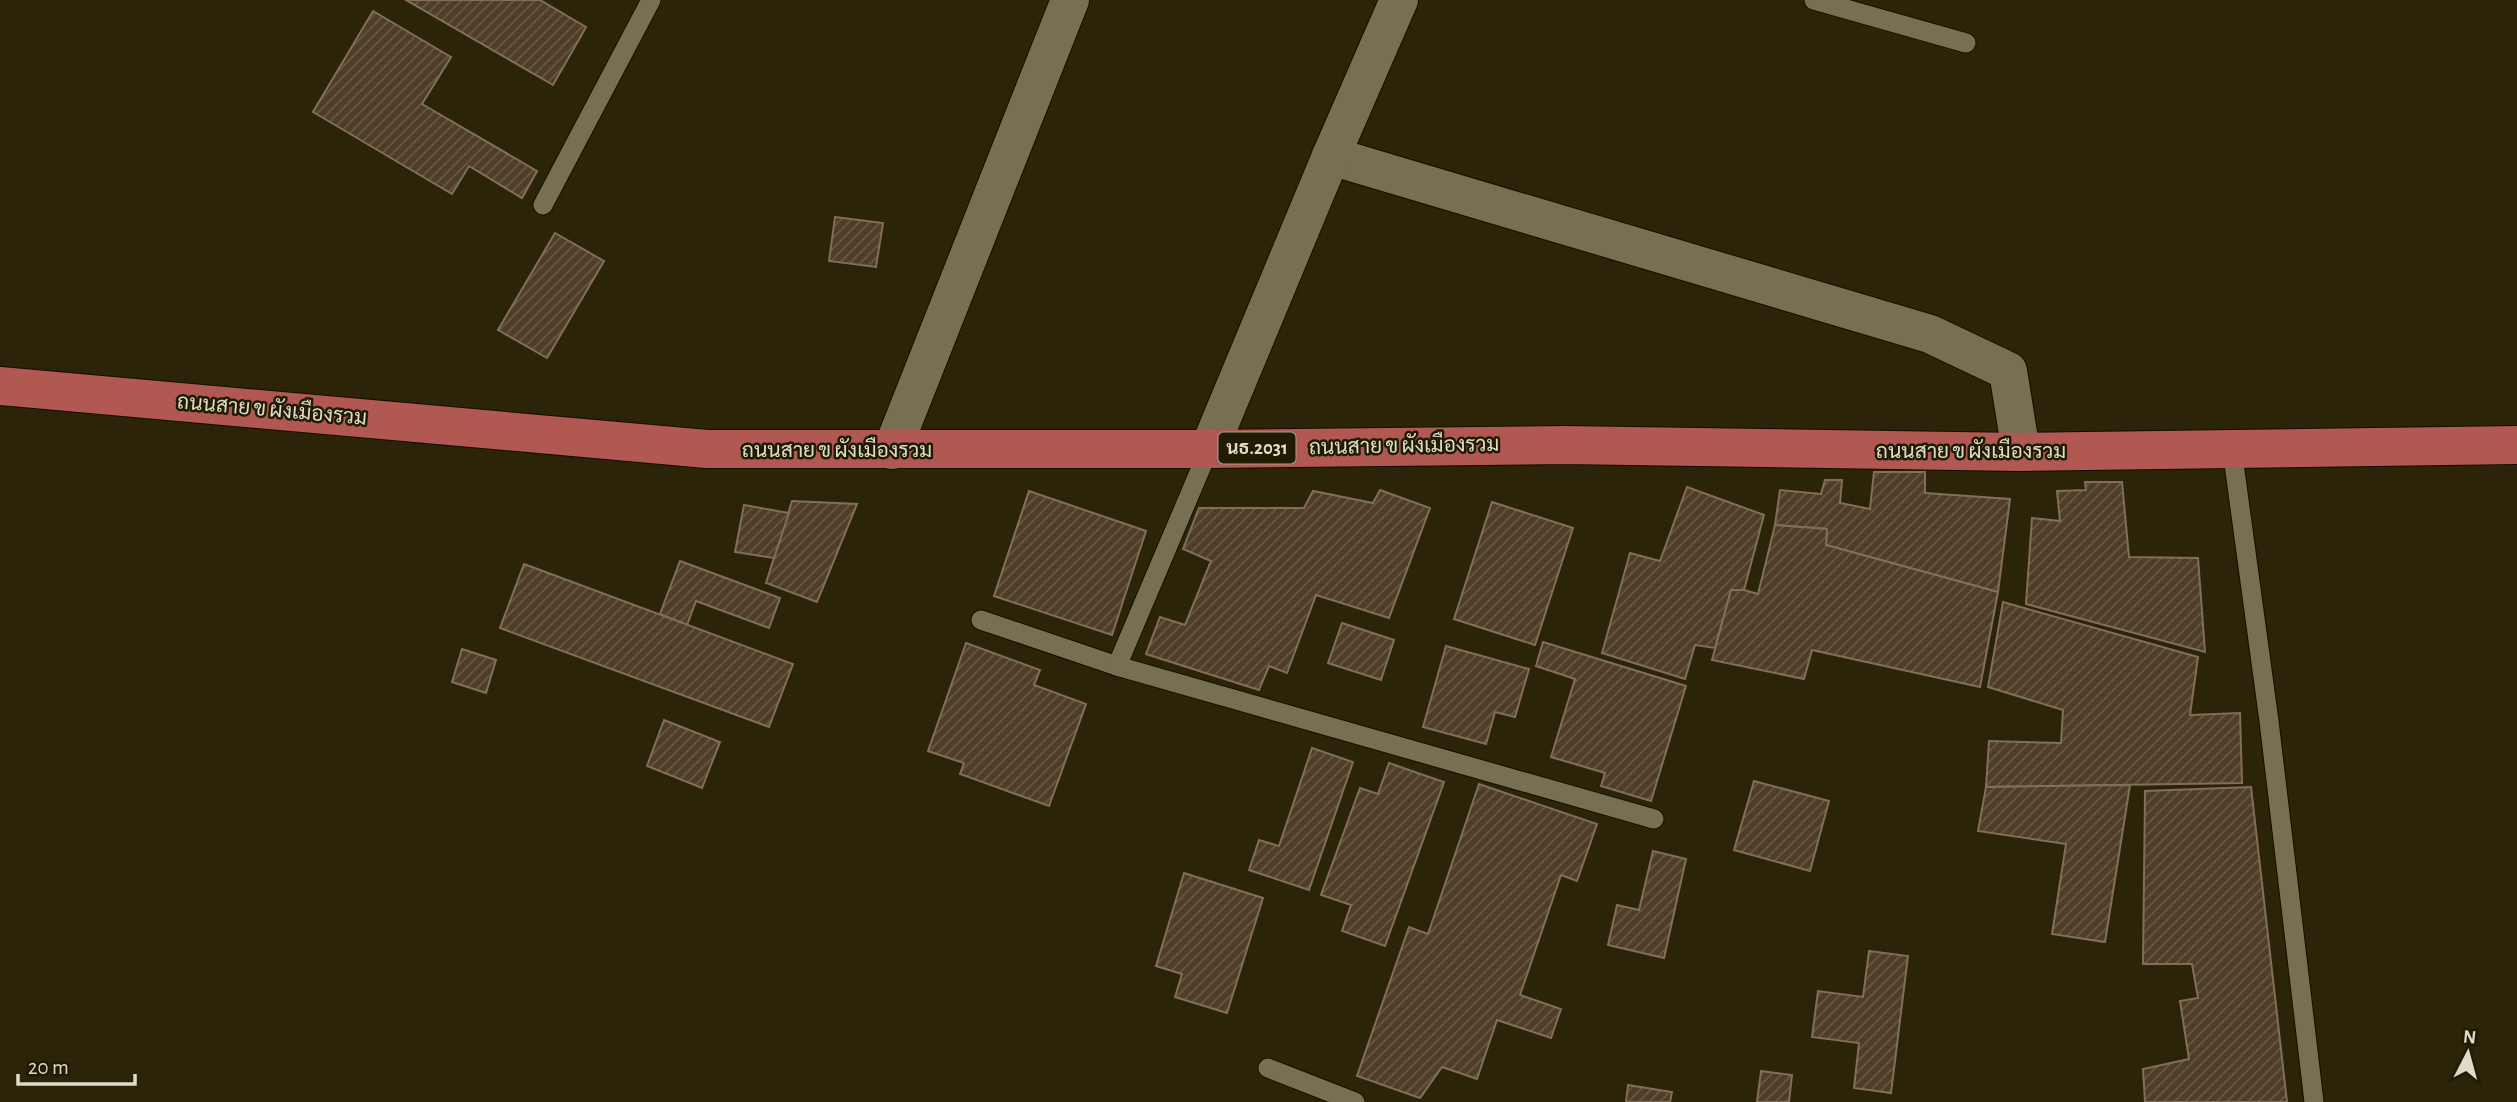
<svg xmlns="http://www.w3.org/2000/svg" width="2517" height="1102" font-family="'Alegreya Sans',Sarabun,sans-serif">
<defs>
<pattern id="building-hatch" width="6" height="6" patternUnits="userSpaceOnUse" patternTransform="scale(1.75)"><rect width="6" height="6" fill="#503d28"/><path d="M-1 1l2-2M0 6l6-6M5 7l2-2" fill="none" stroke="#695846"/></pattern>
</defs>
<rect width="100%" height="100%" fill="#2b2409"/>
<g fill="url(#building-hatch)" stroke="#836e57" stroke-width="2">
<polygon points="406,0 540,0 586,27 553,85"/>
<polygon points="373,11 451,57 422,104 537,171 522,198 469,166 452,194 313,112"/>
<polygon points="835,217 883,223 876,267 829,261"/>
<polygon points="555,233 604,261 547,358 498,330"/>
<polygon points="1874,472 1925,472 1925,493 2010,499 1998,592 1826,545 1827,529 1775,525 1780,490 1821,494 1825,480 1842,480 1840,503 1870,509"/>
<polygon points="2085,482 2122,482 2129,557 2198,558 2205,652 2026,604 2032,518 2060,521 2057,491 2086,490"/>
<polygon points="1687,487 1764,515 1744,590 1731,590 1715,648 1695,645 1685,679 1602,653 1630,553 1660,561"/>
<polygon points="1380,490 1430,508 1389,618 1316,595 1287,673 1269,666 1259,690 1146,654 1160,617 1185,625 1211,561 1183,549 1199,508 1304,508 1313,491 1373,503"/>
<polygon points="1029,491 1146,531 1112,635 994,596"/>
<polygon points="792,501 857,504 817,602 766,583"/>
<polygon points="1492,502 1573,528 1535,645 1454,619"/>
<polygon points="744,505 789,513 774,558 735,552"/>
<polygon points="1775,525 1827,529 1826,545 1998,592 1980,687 1812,650 1804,679 1712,660 1731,590 1744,590 1758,594"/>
<polygon points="680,561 780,598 769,628 696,601 687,625 660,614"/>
<polygon points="524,564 793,664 769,727 500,628"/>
<polygon points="2003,602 2198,657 2190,715 2240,713 2242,783 1986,787 1989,741 2061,743 2063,710 1988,687"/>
<polygon points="1342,623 1394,640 1381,680 1328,663"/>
<polygon points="1543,642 1686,686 1651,801 1601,786 1605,773 1551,757 1575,679 1536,666"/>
<polygon points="966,643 1040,670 1034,685 1086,704 1049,806 960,774 964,763 928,751"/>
<polygon points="1446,646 1529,669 1515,717 1495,712 1486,744 1423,727"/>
<polygon points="462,649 496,660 486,693 452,682"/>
<polygon points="664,720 720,742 702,788 647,766"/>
<polygon points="1312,748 1353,762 1309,890 1249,870 1259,840 1279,846"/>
<polygon points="1389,763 1444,782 1385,946 1342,931 1351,905 1321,895 1360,788 1378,794"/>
<polygon points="1754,781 1829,801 1810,871 1734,850"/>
<polygon points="1479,784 1597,824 1577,881 1561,875 1520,995 1561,1009 1551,1038 1497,1020 1477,1079 1442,1067 1420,1098 1357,1076 1409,927 1428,934"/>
<polygon points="2130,785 2105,942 2052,934 2066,844 1978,831 1986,787"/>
<polygon points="2251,787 2287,1102 2145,1102 2143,1069 2189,1059 2180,1001 2198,998 2192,964 2143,964 2145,791"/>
<polygon points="1653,851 1686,859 1664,958 1608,945 1617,905 1639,910"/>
<polygon points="1184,873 1263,898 1227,1013 1175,997 1182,974 1156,966"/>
<polygon points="1869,951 1908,956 1891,1093 1854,1088 1859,1043 1812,1037 1818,991 1863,997"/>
<polygon points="1761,1071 1792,1075 1789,1102 1757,1102"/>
<polygon points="1628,1085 1672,1092 1670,1102 1626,1102"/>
</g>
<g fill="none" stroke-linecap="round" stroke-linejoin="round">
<g stroke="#130d00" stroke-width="21">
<g id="lane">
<polyline points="1814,0 1966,43"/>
<polyline points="543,205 651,0"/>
<polyline points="2232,449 2269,721 2314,1102"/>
<polyline points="981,620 1117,666 1654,819"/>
<polyline points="1117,666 1209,449"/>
<polyline points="1268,1068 1355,1102"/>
</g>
</g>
<g stroke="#130d00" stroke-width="40">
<g id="street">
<polyline points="1331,156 1930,334 2008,371 2021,452"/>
<polyline points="1209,449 1331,156 1399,0"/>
<polyline points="892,450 1070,0"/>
</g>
</g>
<g stroke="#130d00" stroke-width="40">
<polyline id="primary" points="0,386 707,449 1209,449 1565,445 2021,452 2517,445"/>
</g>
<use href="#lane" stroke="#766f52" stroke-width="19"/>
<use href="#street" stroke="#766f52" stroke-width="38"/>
<use href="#primary" stroke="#b15853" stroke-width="38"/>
</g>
<g text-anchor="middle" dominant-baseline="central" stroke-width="5" stroke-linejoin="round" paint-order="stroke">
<rect fill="#211b02" stroke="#a6a18f" stroke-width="2" x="1218.5" y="432.5" width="77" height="31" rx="5"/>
<g font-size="19" font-weight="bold" fill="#dfdbcc">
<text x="1257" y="448">นธ.2031</text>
</g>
<g font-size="21" fill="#dfdbcc" stroke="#211b02">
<text transform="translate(272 410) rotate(5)">ถนนสาย ข ผังเมืองรวม</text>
<text transform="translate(1404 446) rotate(-1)">ถนนสาย ข ผังเมืองรวม</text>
<text x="837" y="450">ถนนสาย ข ผังเมืองรวม</text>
<text x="1971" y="451">ถนนสาย ข ผังเมืองรวม</text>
</g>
</g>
<g transform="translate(2468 1053) rotate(6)" stroke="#211b02" stroke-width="5" paint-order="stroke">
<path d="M0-5L12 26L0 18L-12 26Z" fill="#dfdbcc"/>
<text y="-10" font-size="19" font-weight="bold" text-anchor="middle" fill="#dfdbcc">N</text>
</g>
<path d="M18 1074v10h117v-10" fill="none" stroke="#dfdbcc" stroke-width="3.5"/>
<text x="28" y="1074" font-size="21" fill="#dfdbcc" stroke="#211b02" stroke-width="5" paint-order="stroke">20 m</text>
</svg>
